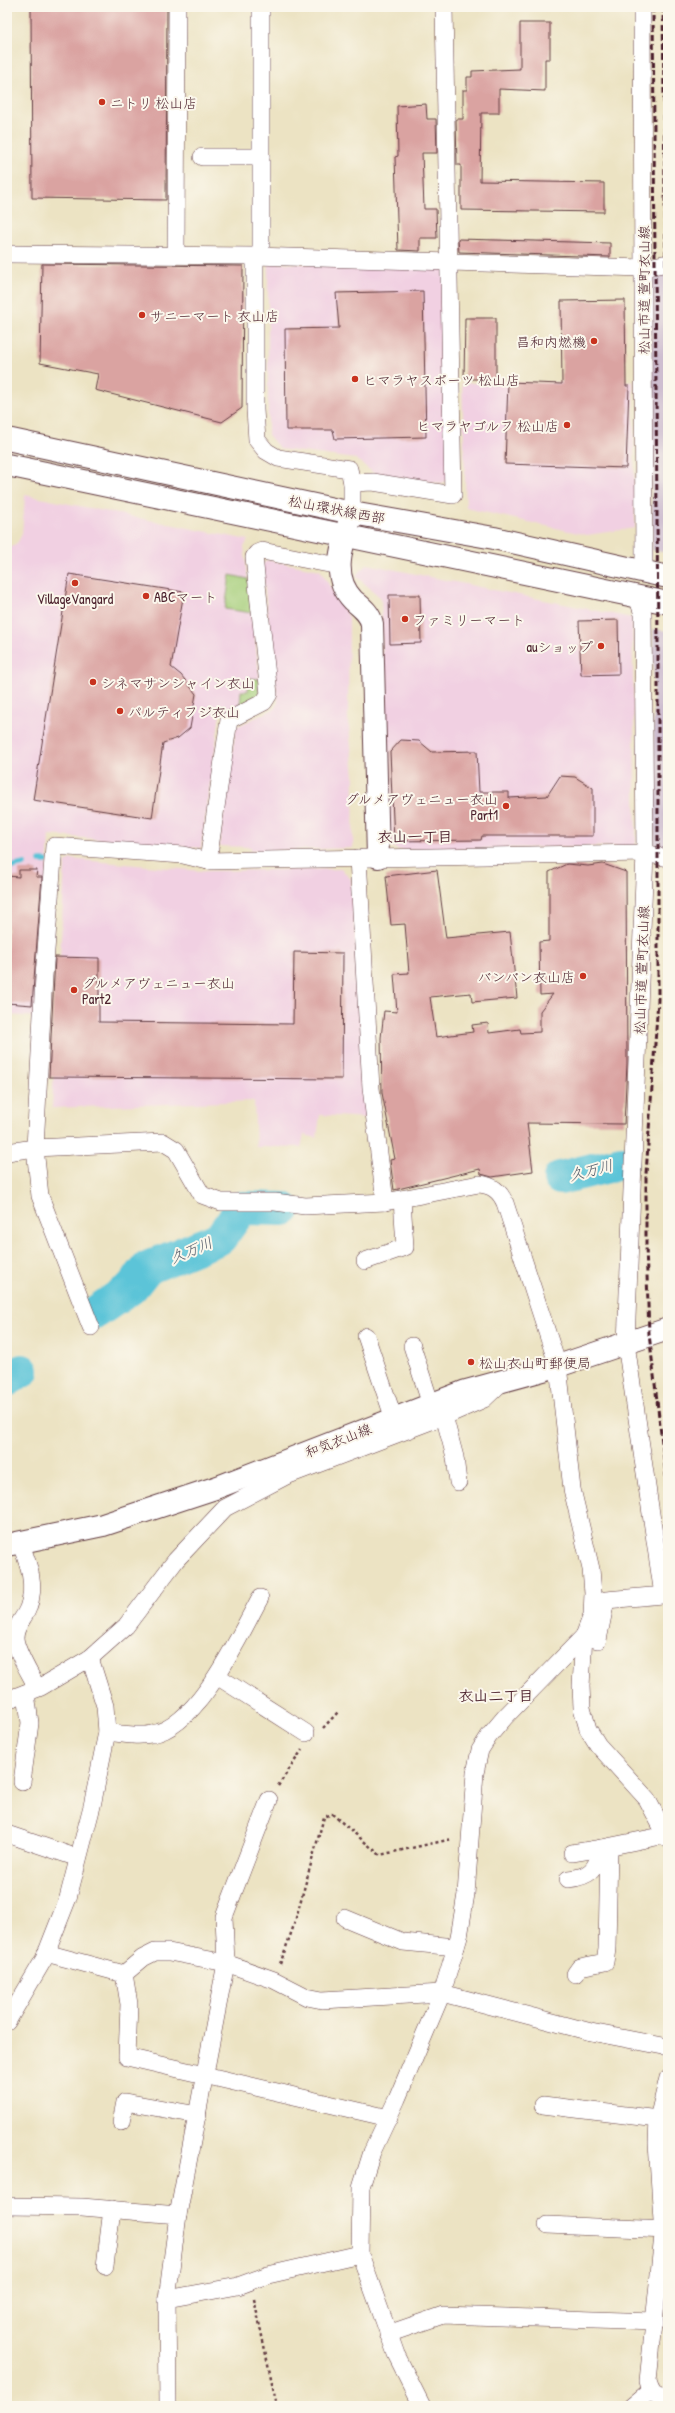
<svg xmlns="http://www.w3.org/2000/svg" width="675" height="2413" font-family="'Patrick Hand','Klee One',sans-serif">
<rect width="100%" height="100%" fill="#fbf7ec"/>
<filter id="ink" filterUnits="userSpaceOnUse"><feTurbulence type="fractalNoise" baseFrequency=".025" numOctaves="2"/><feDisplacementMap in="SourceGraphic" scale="8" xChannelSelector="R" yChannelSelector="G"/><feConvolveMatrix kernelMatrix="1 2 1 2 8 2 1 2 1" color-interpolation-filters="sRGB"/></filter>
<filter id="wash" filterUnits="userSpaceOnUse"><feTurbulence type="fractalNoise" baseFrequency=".012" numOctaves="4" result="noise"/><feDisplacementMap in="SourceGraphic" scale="16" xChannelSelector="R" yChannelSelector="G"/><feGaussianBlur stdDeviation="0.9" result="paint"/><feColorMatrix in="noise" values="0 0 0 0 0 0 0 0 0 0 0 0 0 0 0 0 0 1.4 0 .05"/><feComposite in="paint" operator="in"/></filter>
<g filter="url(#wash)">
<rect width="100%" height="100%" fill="#ece3c3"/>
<g fill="#f1d0e2">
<polygon points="268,263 448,267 452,478 441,483 376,475 356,459 280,449 268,435"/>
<polygon points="633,382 635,528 587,535 466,508 462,383"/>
<polygon points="25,495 248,540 244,547 261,690 256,697 220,714 201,848 49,835 40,1017 7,1015 7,870 24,866 23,862 7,866 7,563 9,549 18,542 22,534"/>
<polygon points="267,560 320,570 349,617 348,718 354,775 353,848 251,851 251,847 219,846 236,727 274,709 278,702 262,565"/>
<polygon points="367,564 632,618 636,843 632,846 399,850 387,844 381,598 356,576"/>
<polygon points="70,859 202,871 341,869 351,879 368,1118 320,1115 317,1138 304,1135 301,1147 256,1147 254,1101 52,1108 65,864"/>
</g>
<g fill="#cebed0">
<polygon points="668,266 668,553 652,550 651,269"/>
<polygon points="653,629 668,631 668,849 654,849"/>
</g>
<g fill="#a5ce79" stroke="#787652">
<polygon points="230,575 248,579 252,613 225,609"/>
<polygon points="249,678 259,679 259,694 240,705 241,691 248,691"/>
</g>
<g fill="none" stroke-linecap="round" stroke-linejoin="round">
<g stroke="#5bc4d8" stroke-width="5.5">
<polyline points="40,861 46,861"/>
<polyline points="7,868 24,864"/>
</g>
<g stroke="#5bc4d8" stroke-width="34">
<polyline points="560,1178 621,1163"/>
<polyline points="96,1312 131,1288 147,1268 220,1238 242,1208 284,1209"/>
<polyline points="7,1380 22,1371"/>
</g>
</g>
<g id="blocks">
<g fill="#daa3a1">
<polygon points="31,7 167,7 166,200 32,198"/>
<polygon points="520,23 550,23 550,59 545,59 545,91 499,89 499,113 481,113 480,181 604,183 604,212 461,210 461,165 457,165 456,119 463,119 463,90 467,90 467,77 472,77 472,71 520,69"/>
<polygon points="426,104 427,119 436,119 437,153 422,153 424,209 436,209 437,238 420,238 420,251 398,250 395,157 398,156 397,106"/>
<polygon points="458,239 610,243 610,257 459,252"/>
<polygon points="42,264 243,266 242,408 222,422 95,390 98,374 40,363"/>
<polygon points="423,291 426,437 335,439 333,430 286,430 285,329 339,328 336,293"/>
<polygon points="625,300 626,386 629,386 626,468 505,464 508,382 562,384 561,301"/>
<polygon points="465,318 496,318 496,379 464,379"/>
<polygon points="69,574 184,592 171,667 181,675 196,694 190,728 178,738 163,743 152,818 33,800"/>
<polygon points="389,595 420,595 421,643 390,644"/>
<polygon points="618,620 619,674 581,675 579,621"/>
<polygon points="401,740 419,741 432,752 477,751 479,792 509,792 509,798 547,796 560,776 575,777 593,788 593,836 482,836 481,840 394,841 390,752"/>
<polygon points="567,864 588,866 603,864 626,872 627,1064 624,1124 527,1123 533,1171 492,1177 481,1174 480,1169 394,1190 390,1160 395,1159 382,1093 381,1038 384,1011 397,1012 394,974 409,973 405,924 391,925 386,876 437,870 446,938 510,932 517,998 472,1002 471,993 430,997 436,1037 473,1032 472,1025 488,1023 489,1033 520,1029 521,1033 540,1032 540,1011 553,994 540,995 539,942 549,941 549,872"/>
<polygon points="19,870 37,870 36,877 42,877 32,1005 7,1003 7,876 19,877"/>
<polygon points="294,952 343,953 342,1079 49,1077 55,957 99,958 99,1022 293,1024"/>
</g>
</g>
</g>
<g filter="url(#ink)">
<use href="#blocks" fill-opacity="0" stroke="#623c42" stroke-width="1"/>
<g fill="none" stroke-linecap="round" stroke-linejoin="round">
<g stroke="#623c42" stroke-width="18">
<g id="street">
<polyline points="261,7 261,256"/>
<polyline points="642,7 644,572"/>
<polyline points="202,157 261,157"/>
<polyline points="7,254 255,256 643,268 668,263"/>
<polyline points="176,255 177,7"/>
<polyline points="255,256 255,410 257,440 266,451 278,458 349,469 352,483 352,513"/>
<polyline points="352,483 373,482 453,495 444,7"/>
<polyline points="358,858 371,1088 385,1202"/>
<polyline points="208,861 229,720 264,702 269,694 254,557 257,553 262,551 339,566"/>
<path d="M7,1152L35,1148L163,1142L176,1150L202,1195L221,1202H275L305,1206L385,1202L479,1184C492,1185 500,1191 505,1203L558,1366L572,1489L591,1569L593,1593L592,1615L584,1636L581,1686L582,1708L588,1729L598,1745L647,1799L668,1839"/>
<polyline points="365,1261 405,1247 402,1199"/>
<polyline points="91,1327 40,1196 35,1148 44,976 54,846 183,855 208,861 645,853 668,858"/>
<polyline points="366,1336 394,1419"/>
<polyline points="412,1346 431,1405"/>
<polyline points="444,1416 455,1457 458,1482"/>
<path d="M20,1542C28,1563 37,1585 28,1608C24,1619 15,1625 15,1638C16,1652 31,1675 37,1688"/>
<polyline points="584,1636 598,1640 606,1600 663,1595 626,1344 645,853 643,614 637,597"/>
<polyline points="217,1676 306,1733"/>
<polyline points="7,1700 41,1687 90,1658 126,1626 176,1560 225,1508 286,1476 452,1413 484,1399 502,1382"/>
<path d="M107,1732C122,1734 137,1737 152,1734C199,1726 239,1636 260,1598"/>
<polyline points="22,1782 30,1723 26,1693"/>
<polyline points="7,1834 78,1858"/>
<polyline points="572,1853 602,1848"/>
<path d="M568,1879C590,1877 596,1870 602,1848L666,1835"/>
<polyline points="345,1918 403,1942 456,1947"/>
<polyline points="46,1953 124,1974 129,2004 127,2057 389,2118"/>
<polyline points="124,1974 143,1958 155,1952 169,1952 226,1963 274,1980 307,1997 322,2000 442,1993 591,2032 668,2047"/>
<polyline points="575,1974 580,1967 605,1962 607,1948 609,1847"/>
<polyline points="7,2022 44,1959 68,1898 92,1806 107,1732 105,1706 90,1658"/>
<path d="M668,2078L658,2119L657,2143L663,2235L648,2381C651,2393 656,2398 668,2402"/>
<polyline points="543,2105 658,2119"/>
<polyline points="121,2122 125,2102 198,2115"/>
<polyline points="7,2206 82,2207 178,2215 167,2299 168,2406"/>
<polyline points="178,2215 226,1963 224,1917 269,1800"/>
<polyline points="547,2225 668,2230"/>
<polyline points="360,2254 396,2354 422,2406"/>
<polyline points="105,2266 112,2209"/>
<polyline points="167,2299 238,2286 268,2275 360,2254 361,2187 372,2152 397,2099 442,1993 459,1937 466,1894 475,1773 480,1750 489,1736 505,1717 584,1636"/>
<polyline points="388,2334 443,2315 655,2322"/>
<polyline points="632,2406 650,2391"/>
</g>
</g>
<g stroke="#623c42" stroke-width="24">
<g id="secondary">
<polyline points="7,439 352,513 494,538 668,577"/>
<polyline points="7,465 668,603"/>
<path d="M349,523C341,549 331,577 353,600C361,607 370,613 372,624L378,857"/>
<polyline points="7,1545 103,1525 218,1487 466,1391 558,1366 668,1329"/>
</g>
</g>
<g stroke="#623c42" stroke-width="2.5" stroke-dasharray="3 3" stroke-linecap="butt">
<polyline points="323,1728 339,1711"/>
<polyline points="278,1786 302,1750"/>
<polyline points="280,1964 294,1925 324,1817 332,1814 380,1855 452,1839"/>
<polyline points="254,2299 277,2406"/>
</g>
<use href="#street" stroke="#fff" stroke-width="17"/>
<use href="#secondary" stroke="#fff" stroke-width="22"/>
<g stroke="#4a1f2b" stroke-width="3" stroke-dasharray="6 3" stroke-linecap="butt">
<polyline points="653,7 658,641 658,1000 646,1174 646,1245 649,1334 668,1492"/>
<polyline points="663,7 668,453"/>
</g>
</g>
</g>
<g fill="#c8321e" stroke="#fbf7ec" stroke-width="1.5">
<circle cx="102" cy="102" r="4"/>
<circle cx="142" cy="315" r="4"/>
<circle cx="594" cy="341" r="4"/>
<circle cx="355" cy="379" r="4"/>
<circle cx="567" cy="425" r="4"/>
<circle cx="75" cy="583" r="4"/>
<circle cx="146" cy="596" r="4"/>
<circle cx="405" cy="619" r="4"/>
<circle cx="601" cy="646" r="4"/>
<circle cx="93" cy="682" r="4"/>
<circle cx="120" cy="711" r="4"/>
<circle cx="506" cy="806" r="4"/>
<circle cx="583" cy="976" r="4"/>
<circle cx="74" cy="990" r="4"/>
<circle cx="471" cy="1362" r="4"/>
</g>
<g text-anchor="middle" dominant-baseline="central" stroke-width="4" stroke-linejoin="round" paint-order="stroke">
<g font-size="14" fill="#4a1f2b" stroke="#fbf7ec" text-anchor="start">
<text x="110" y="102">ニトリ 松山店</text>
<text x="150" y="315">サニーマート 衣山店</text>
<text x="586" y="341" text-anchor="end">昌和内燃機</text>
<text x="363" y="379">ヒマラヤスポーツ 松山店</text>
<text x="559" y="425" text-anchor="end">ヒマラヤゴルフ 松山店</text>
<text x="154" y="596">ABCマート</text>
<text x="75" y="598" text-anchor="middle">VillageVangard</text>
<text x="413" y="619">ファミリーマート</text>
<text x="593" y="646" text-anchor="end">auショップ</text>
<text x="101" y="682">シネマサンシャイン衣山</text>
<text x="128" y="711">パルティフジ衣山</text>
<text x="498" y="798" text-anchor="end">グルメアヴェニュー衣山<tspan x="498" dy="16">Part1</tspan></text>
<text x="575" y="976" text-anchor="end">バンバン衣山店</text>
<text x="82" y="982">グルメアヴェニュー衣山<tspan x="82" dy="16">Part2</tspan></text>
<text x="479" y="1362">松山衣山町郵便局</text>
</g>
<g font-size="14" fill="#4a1f2b" stroke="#fbf7ec">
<text transform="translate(643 290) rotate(-90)">松山市道 萱町衣山線</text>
<text transform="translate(337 509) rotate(11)">松山環状線西部</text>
<text transform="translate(641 970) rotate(-88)">松山市道 萱町衣山線</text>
<text transform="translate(338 1440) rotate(-21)">和気衣山線</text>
</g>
<g font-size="15" font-weight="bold" fill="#4a1f2b" stroke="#fbf7ec">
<text x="415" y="836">衣山一丁目</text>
<text x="496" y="1695">衣山二丁目</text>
</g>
<g font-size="15" font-style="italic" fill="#505968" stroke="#fbf7ec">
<text transform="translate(591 1170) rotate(-14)">久万川</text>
<text transform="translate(191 1250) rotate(-23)">久万川</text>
</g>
</g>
<rect width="675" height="2413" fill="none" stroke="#fbf7ec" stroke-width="24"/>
</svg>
